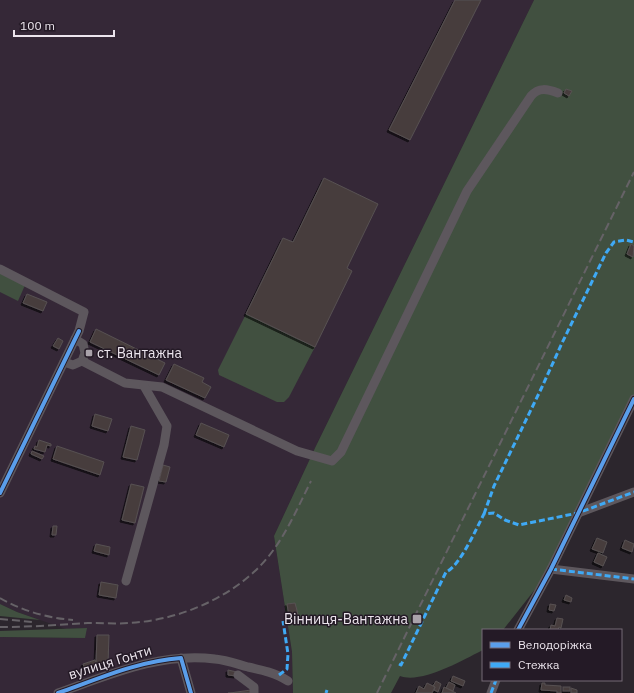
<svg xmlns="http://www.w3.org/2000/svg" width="634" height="693" font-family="'IBM Plex Sans',sans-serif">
<defs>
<filter id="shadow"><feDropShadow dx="-2" dy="2" stdDeviation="0" flood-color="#0009"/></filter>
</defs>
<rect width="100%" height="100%" fill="#2c262d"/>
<polygon fill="#352837" points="0,0 534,0 315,448 274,536 292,652 293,693 0,693 0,637 84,638 86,628 66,629 17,612 0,604"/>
<g fill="#415040">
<path d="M534,0H634V399L551,569L503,630H483V650L481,651C461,661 421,684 400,676L391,693H293L292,652L274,536L315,448Z"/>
<polygon points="0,269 26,283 18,301 0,292"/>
<polygon points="246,314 315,347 289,397 284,402 277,402 219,375 218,370"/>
<polygon points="0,604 17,612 40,620 0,616"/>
<polygon points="87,628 85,638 0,637 0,631"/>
</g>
<g fill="#473e3e" stroke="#575152" filter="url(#shadow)">
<polygon points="455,0 481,0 410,140 389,130"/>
<polygon points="566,89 572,91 569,96 564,93"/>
<polygon points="324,178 378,204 347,268 352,271 315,347 246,314 283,238 293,242"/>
<polygon points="631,244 634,246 633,257 627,254"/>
<polygon points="27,294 47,302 43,311 23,303"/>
<polygon points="96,329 165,363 159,375 90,342"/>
<polygon points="58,338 63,341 59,349 53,346"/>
<polygon points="174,364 204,378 202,382 211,387 205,398 166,380"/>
<polygon points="95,414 112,419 108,431 92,426"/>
<polygon points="201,423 229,435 224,447 196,435"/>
<polygon points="131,426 145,430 137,460 123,457"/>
<polygon points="39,440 51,444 51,446 47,445 45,452 34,449 35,446 37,447"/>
<polygon points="57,446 104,462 100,475 53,459"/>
<polygon points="32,451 44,456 42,459 31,454"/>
<polygon points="163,465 170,467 166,482 159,481"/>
<polygon points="131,484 144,487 135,523 122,520"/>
<polygon points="53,526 57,526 56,535 52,535"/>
<polygon points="597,538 607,542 603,553 592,549"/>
<polygon points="625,540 634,544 632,552 622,548"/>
<polygon points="96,544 110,547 109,555 94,551"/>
<polygon points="598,553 607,557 603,566 594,562"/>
<polygon points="101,582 118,585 116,598 99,595"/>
<polygon points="566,595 572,598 571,602 564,600"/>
<polygon points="295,603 299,618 297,618 298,620 290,622 287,604"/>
<polygon points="550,604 556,605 554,611 549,610"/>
<polygon points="557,618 563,619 561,628 559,627 558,630 550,630 551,625 555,626"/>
<polygon points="97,635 109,635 108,664 96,663"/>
<polygon points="95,660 98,667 86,672 83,664"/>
<polygon points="228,670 237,672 236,676 228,675"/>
<polygon points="453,676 465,681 463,686 451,681"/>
<polygon points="436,681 441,684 438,692 434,690 435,687 433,686"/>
<polygon points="449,682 455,685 453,691 446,688"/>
<polygon points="427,683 435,687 432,693 416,693 419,686 424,689"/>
<polygon points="542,683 545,683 545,685 561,686 561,693 557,693 557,691 541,690"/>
<polygon points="444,687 456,693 442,693"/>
<rect x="563" y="687" width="7" height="4"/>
<polygon points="571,688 577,690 577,693 571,693"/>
<polygon points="251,690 252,693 228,693 230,693"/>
</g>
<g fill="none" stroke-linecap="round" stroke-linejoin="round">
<g stroke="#5d575d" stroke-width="9">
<polyline points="0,269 84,312 79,331 0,493"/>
<path d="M82,361L125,383L162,387L297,451L332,461L341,452L467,191L531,96C539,87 547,89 558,93"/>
<polyline points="64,362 73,365 82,361 85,353 83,344 75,339"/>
<polyline points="578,513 634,492"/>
<polyline points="551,569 634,579"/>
<polyline points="126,581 164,445 167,426 144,386"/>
<polyline points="518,630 551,569 634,399"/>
<polyline points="181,658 191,693"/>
<polyline points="238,675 254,687 254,693"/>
<path d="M58,693C109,675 160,652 215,659C226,660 237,664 248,667C262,670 276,673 288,681"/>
<polyline points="491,693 496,680"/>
</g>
<g stroke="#666267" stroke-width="2" stroke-dasharray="8 4" stroke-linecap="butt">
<path d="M0,598C22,611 48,618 73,620"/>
<polyline points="0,619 32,622"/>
<path d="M0,627C29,627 59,625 88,623C101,623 115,624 128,623C173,621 222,602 255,571C281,547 295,513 311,481"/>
<polyline points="377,693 634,172"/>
</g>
<g stroke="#3fa9f5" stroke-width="3" stroke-dasharray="6 3" stroke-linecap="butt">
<polyline points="484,514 494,486 542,387 562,343 606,253 614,242 626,240 634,242"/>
<polyline points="551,569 634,579"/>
<path d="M399,664L401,665L446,572C460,566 476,529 484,514L494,513L505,520L519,525L578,513L634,492"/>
<polyline points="279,675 287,669 288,654 283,621"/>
<polyline points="326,693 327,690"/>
<polyline points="491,693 496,680"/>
</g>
<g stroke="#241a26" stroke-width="6">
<g id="cycleway">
<polyline points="0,493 79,331"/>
<polyline points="518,630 551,569 634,399"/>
<path d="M58,693C98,679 138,661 181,658L191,693"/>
</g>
</g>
<use href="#cycleway" stroke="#5a9eea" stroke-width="4"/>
</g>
<g fill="#a9a2aa" stroke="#241a26" stroke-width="1.5">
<rect x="85" y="349" width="8" height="8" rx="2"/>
<rect x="412" y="614" width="10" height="10" rx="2"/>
</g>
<g text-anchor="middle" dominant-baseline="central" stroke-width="3" stroke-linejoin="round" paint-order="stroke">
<g font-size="14" fill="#ece5ed" stroke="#241a26" text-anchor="start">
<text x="97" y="353">ст. Вантажна</text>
<text x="408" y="619" text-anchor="end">Вінниця-Вантажна</text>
</g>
<g font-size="14" fill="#ece5ed" stroke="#241a26">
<text transform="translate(110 662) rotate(-17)">вулиця Гонти</text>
</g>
</g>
<rect x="482" y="629" width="140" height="52" fill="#241a26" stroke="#746b76"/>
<rect x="490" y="642" width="20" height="6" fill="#5a9eea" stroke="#746b76"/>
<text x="518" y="649" font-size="12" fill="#ece5ed">Велодоріжка</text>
<rect x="490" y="662" width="20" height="6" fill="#3fa9f5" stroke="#746b76"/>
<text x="518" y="669" font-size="12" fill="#ece5ed">Стежка</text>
<path d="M14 30v6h100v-6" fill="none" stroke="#ece5ed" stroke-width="2"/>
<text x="20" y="30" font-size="12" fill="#ece5ed" stroke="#241a26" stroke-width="3" paint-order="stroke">100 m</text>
</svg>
